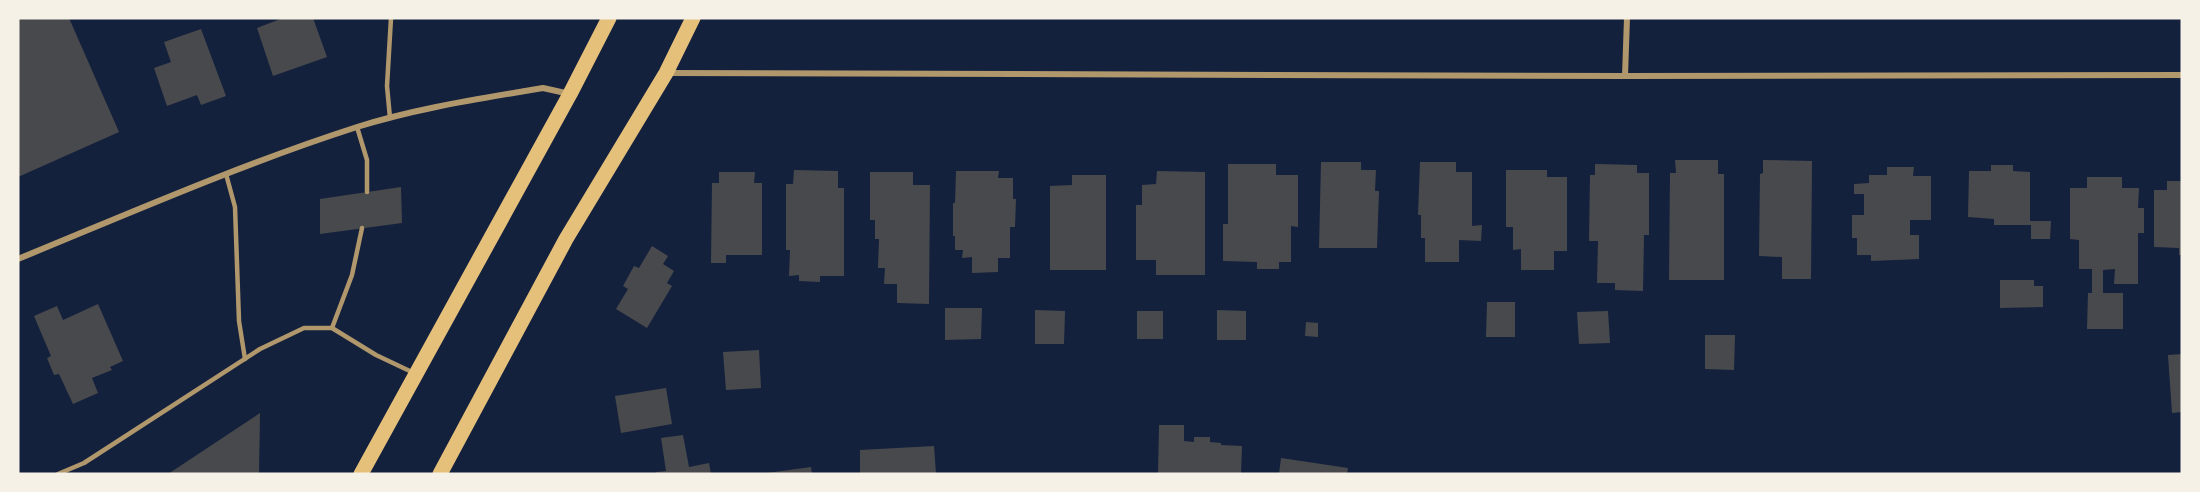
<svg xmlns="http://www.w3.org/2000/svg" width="2200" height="492" font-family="'DM Sans',sans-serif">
<rect width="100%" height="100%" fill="#14213d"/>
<g fill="#48494c">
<polygon points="18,18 69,18 119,132 18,177"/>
<polygon points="283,18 313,18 327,57 273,76 257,28"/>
<polygon points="201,29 226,96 201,105 197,95 167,106 154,68 171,62 164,42"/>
<polygon points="1675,160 1718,160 1718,174 1724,174 1724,280 1669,280 1670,173 1676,173"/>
<polygon points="1763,160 1812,161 1811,279 1782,279 1782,257 1759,256 1760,174 1763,173"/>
<polygon points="1321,162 1361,162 1361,170 1376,170 1375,191 1379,191 1377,248 1319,248"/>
<polygon points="1420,162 1456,162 1456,172 1472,172 1472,226 1482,225 1481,241 1459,240 1459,262 1425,262 1425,238 1421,238 1421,215 1418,215"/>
<polygon points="1228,164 1276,164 1276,175 1298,175 1298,227 1291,226 1291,262 1279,262 1279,269 1257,269 1257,262 1223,261 1223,224 1228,224"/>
<polygon points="1595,164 1637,165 1637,173 1649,173 1649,235 1644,235 1643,291 1615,290 1615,283 1597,283 1598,241 1589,241 1590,175 1595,175"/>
<polygon points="1991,165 2013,165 2013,171 2030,172 2030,221 2051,221 2050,239 2031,239 2031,225 1994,225 1994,219 1968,217 1969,171 1991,171"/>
<polygon points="1887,167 1914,167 1913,176 1931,176 1931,220 1910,220 1910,235 1919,235 1919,259 1871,261 1871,255 1857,255 1857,238 1852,238 1852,215 1864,215 1864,194 1854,194 1854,184 1869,183 1869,175 1887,175"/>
<polygon points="794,170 838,171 838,188 844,188 844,276 820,276 820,282 799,281 799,275 789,276 790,250 786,250 786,184 793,184"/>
<polygon points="1506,170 1547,170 1547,177 1567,177 1567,251 1554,251 1554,270 1521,270 1521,249 1513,250 1513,227 1506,227"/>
<polygon points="956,171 999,171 998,178 1013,178 1013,199 1016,199 1015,227 1010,227 1010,258 998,258 998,272 972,273 972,257 962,258 963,250 955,250 955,236 953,236 953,203 955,203"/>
<polygon points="1157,171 1205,172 1205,275 1156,275 1156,260 1136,260 1136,205 1142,205 1142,185 1156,184"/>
<polygon points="719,172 755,172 754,183 762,183 762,255 726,255 726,263 711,263 712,183 719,183"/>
<polygon points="870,172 913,172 913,185 930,185 929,304 897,303 897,284 884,284 885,268 878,268 879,239 875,239 875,220 870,220"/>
<polygon points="1072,175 1106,175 1106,270 1050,270 1050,186 1072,185"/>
<polygon points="2087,177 2122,177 2122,188 2139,188 2138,208 2144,208 2144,233 2138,233 2138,284 2114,284 2115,269 2103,270 2103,293 2123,293 2123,329 2087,329 2088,293 2092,293 2092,269 2079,269 2079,240 2070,239 2070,188 2087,188"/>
<polygon points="2167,181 2182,181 2182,255 2179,255 2179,248 2154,247 2154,190 2167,190"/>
<polygon points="401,187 402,223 320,234 320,199"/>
<polygon points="652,246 668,256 663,264 674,271 667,283 672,286 647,328 616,309 628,289 623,286 634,266 639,268"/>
<polygon points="2000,280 2034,280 2034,286 2043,286 2043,307 2000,308"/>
<polygon points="1487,302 1515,302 1515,337 1486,337"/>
<polygon points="98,304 123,361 110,367 112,370 92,378 98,393 73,404 59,374 54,375 47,358 51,356 34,316 57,306 63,320"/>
<polygon points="945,308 982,308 981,339 945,340"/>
<polygon points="1035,310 1065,311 1064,344 1035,344"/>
<polygon points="1217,310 1246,311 1246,340 1217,340"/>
<rect x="1137" y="311" width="26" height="28"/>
<polygon points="1608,311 1610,343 1579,344 1577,312"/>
<polygon points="1306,322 1318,323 1318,337 1305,336"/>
<polygon points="1705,335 1735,335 1734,370 1705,369"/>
<polygon points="759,350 761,388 726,390 723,352"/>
<polygon points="2182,354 2182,412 2172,413 2168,355"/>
<polygon points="666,388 672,424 621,433 615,396"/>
<polygon points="260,413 259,474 168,474"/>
<polygon points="1159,425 1184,425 1184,441 1194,442 1194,437 1210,437 1210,442 1221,443 1221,445 1242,446 1241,474 1158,474"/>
<polygon points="683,435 689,467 709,463 711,474 656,474 656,472 666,471 661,438"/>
<polygon points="934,446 936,474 860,474 860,450"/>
<polygon points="1281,458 1348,468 1347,474 1279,474"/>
<polygon points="811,467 812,474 767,474 767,473"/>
</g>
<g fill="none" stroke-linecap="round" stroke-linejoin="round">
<g stroke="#b1986c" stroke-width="4.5">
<polyline points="390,118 387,86 391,18"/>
<polyline points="357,127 367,160 367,192"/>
<polyline points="226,174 235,207 239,321 245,359"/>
<polyline points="332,328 352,275 362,228"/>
<polyline points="58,474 84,463 260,349 304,328 332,328 376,355 414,373"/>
</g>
<g stroke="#b1986c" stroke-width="6">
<polyline points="666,73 1625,76 2182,75"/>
<polyline points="1625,76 1627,18"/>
<path d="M18,259C130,213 242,164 357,127C414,109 472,100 531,90L543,88L570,94"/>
</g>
<g stroke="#e5c07b" stroke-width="15">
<polyline points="361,474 570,94 609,18"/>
<polyline points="440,474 566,239 666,73 693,18"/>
</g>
</g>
<rect width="2200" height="492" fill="none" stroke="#f6f1e7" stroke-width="39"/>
</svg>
